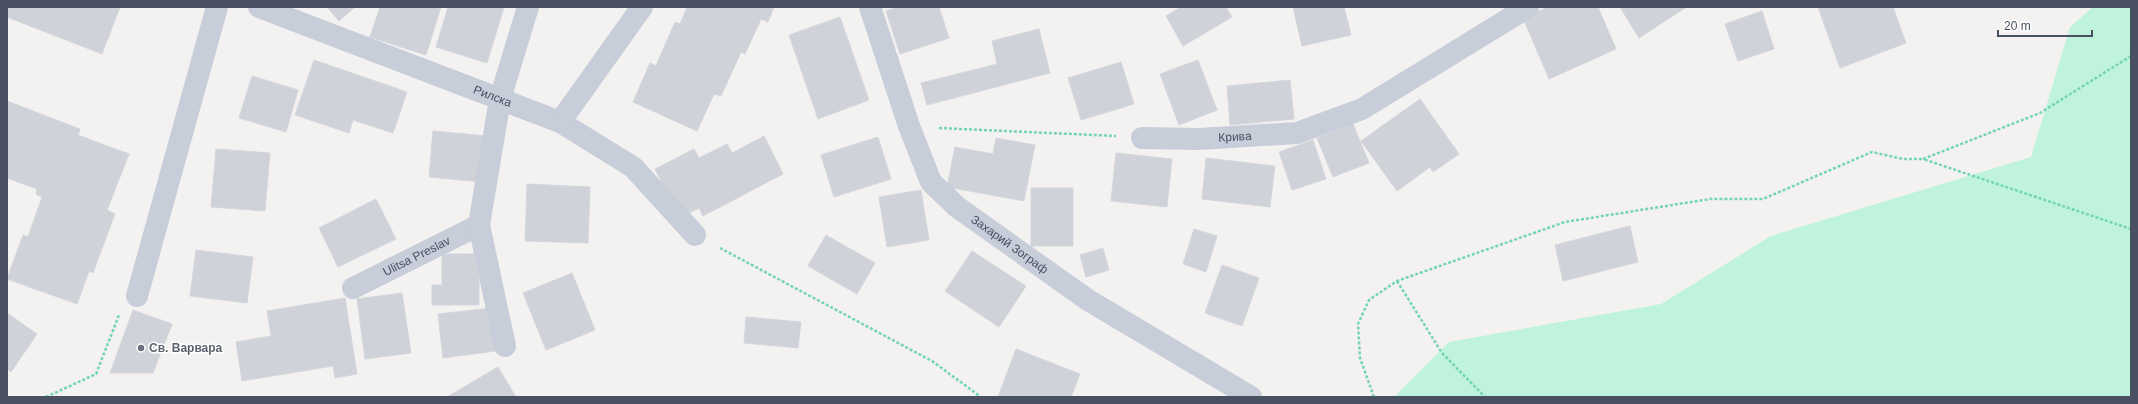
<svg xmlns="http://www.w3.org/2000/svg" width="2138" height="404" font-family="Helvetica,sans-serif">
<rect width="100%" height="100%" fill="#f4f2f1"/>
<polygon fill="#bff3dd" points="2093,7 2131,7 2131,397 1394,397 1449,342 1661,304 1771,236 2031,157 2070,27"/>
<g fill="#d0d2d9" stroke="#d5d6dd">
<polygon points="7,7 120,7 102,54 7,17"/>
<polygon points="327,7 355,7 339,21"/>
<polygon points="380,7 441,7 426,55 370,37"/>
<polygon points="448,7 504,7 487,63 436,47"/>
<polygon points="687,7 774,7 768,22 761,19 745,54 741,52 721,96 714,94 697,131 633,102 650,63 656,66 675,22 680,24"/>
<polygon points="898,7 939,7 949,38 900,54 886,11"/>
<polygon points="1181,7 1226,7 1232,17 1183,46 1166,16"/>
<polygon points="1293,7 1344,7 1351,35 1302,46"/>
<polygon points="1548,7 1598,7 1616,49 1549,79 1523,18"/>
<polygon points="1620,7 1684,7 1685,8 1639,38"/>
<polygon points="1818,7 1893,7 1906,43 1840,68"/>
<polygon points="1762,11 1774,49 1738,61 1725,24"/>
<polygon points="840,17 869,100 818,119 789,35"/>
<polygon points="1039,29 1050,73 927,105 921,83 997,64 992,41"/>
<polygon points="314,60 407,92 393,133 353,120 349,133 295,115"/>
<polygon points="1198,60 1217,110 1179,125 1160,74"/>
<polygon points="1121,62 1134,104 1081,120 1068,78"/>
<polygon points="252,76 298,90 286,132 239,118"/>
<polygon points="1290,80 1294,119 1230,125 1227,86"/>
<polygon points="1420,99 1459,154 1433,172 1430,167 1397,191 1361,141"/>
<polygon points="7,101 80,129 78,135 129,154 107,210 115,214 93,273 89,271 77,304 7,279 23,235 28,237 42,197 36,194 37,189 7,178"/>
<polygon points="1353,124 1369,163 1333,177 1317,138"/>
<polygon points="433,131 487,136 482,182 429,177"/>
<polygon points="764,136 783,174 703,216 699,208 685,215 676,197 671,200 655,169 694,149 699,158 727,144 732,153"/>
<polygon points="878,137 891,179 834,197 821,155"/>
<polygon points="996,138 1035,145 1024,201 947,187 955,147 993,154"/>
<polygon points="1313,140 1326,179 1292,190 1279,152"/>
<polygon points="216,149 270,153 265,211 211,207"/>
<polygon points="1116,153 1172,159 1167,207 1111,201"/>
<polygon points="1206,158 1275,166 1270,207 1202,199"/>
<polygon points="527,184 590,187 588,243 525,241"/>
<rect x="1031" y="188" width="42" height="58"/>
<polygon points="921,190 929,240 887,247 879,197"/>
<polygon points="376,199 396,239 338,267 319,228"/>
<polygon points="1630,226 1638,262 1563,281 1555,245"/>
<polygon points="1194,229 1217,236 1206,272 1183,264"/>
<polygon points="826,235 875,263 857,294 808,266"/>
<polygon points="1103,248 1109,270 1086,277 1080,255"/>
<polygon points="196,250 253,257 247,303 190,296"/>
<polygon points="972,251 1026,286 999,327 945,291"/>
<polygon points="442,254 479,254 479,305 432,305 432,285 442,285"/>
<polygon points="1222,265 1259,278 1242,326 1205,313"/>
<polygon points="572,273 595,330 546,350 523,293"/>
<polygon points="402,293 411,353 365,359 357,299"/>
<polygon points="345,298 357,374 335,378 333,366 242,381 236,342 271,336 267,311"/>
<polygon points="491,308 496,351 443,358 438,314"/>
<polygon points="133,310 172,324 153,373 110,373"/>
<polygon points="7,313 37,334 11,372 7,369"/>
<polygon points="746,317 801,322 798,348 744,343"/>
<polygon points="1016,349 1080,374 1071,397 998,397"/>
<polygon points="498,367 516,397 447,397"/>
</g>
<g fill="none" stroke-linecap="round" stroke-linejoin="round">
<g stroke="#74d4b8" stroke-width="2.5" stroke-dasharray="3 2" stroke-linecap="butt">
<polyline points="2131,56 2040,113 1923,159 2131,229"/>
<polyline points="939,128 1116,136"/>
<polyline points="720,248 932,361 981,397"/>
<polyline points="1397,281 1442,353 1485,397"/>
<polyline points="46,397 96,374 119,315"/>
<polyline points="1374,397 1360,358 1358,324 1369,300 1397,281 1565,222 1710,199 1763,199 1872,152 1903,159 1923,159"/>
</g>
<g stroke="#c8cdda" stroke-width="22">
<path id="s1" d="M259,7L560,122L633,167L695,235"/>
<path id="s2" d="M870,7L909,126L931,182L957,207L1088,300L1251,397"/>
<polyline points="560,122 642,7"/>
<path id="s3" d="M1142,138L1199,139L1297,133L1362,109L1528,7"/>
<path id="s4" d="M353,288L479,225"/>
<polyline points="137,296 217,7"/>
<polyline points="505,346 479,225 500,99 528,7"/>
</g>
</g>
<circle fill="#6b7280" stroke="#fff" stroke-width="1.5" cx="141" cy="348" r="4"/>
<g text-anchor="middle" dominant-baseline="central" stroke-width="3" stroke-linejoin="round" paint-order="stroke">
<g font-size="12" fill="#485061" stroke="#fff">
<text stroke="none"><textPath href="#s1" startOffset="250">Рилска</textPath></text>
<text stroke="none"><textPath href="#s3" startOffset="93">Крива</textPath></text>
<text stroke="none"><textPath href="#s2" startOffset="286">Захарий Зограф</textPath></text>
<text stroke="none"><textPath href="#s4" startOffset="71">Ulitsa Preslav</textPath></text>
</g>
<g font-size="12" font-weight="bold" fill="#5b616d" stroke="#fff" text-anchor="start">
<text x="149" y="348">Св. Варвара</text>
</g>
</g>
<rect width="2138" height="404" fill="none" stroke="#485061" stroke-width="16"/>
<path d="M1998 30v6h94v-6" fill="none" stroke="#485061" stroke-width="2"/>
<text x="2004" y="30" font-size="12" fill="#485061" stroke="#ffffff" stroke-width="3" paint-order="stroke">20 m</text>
</svg>
